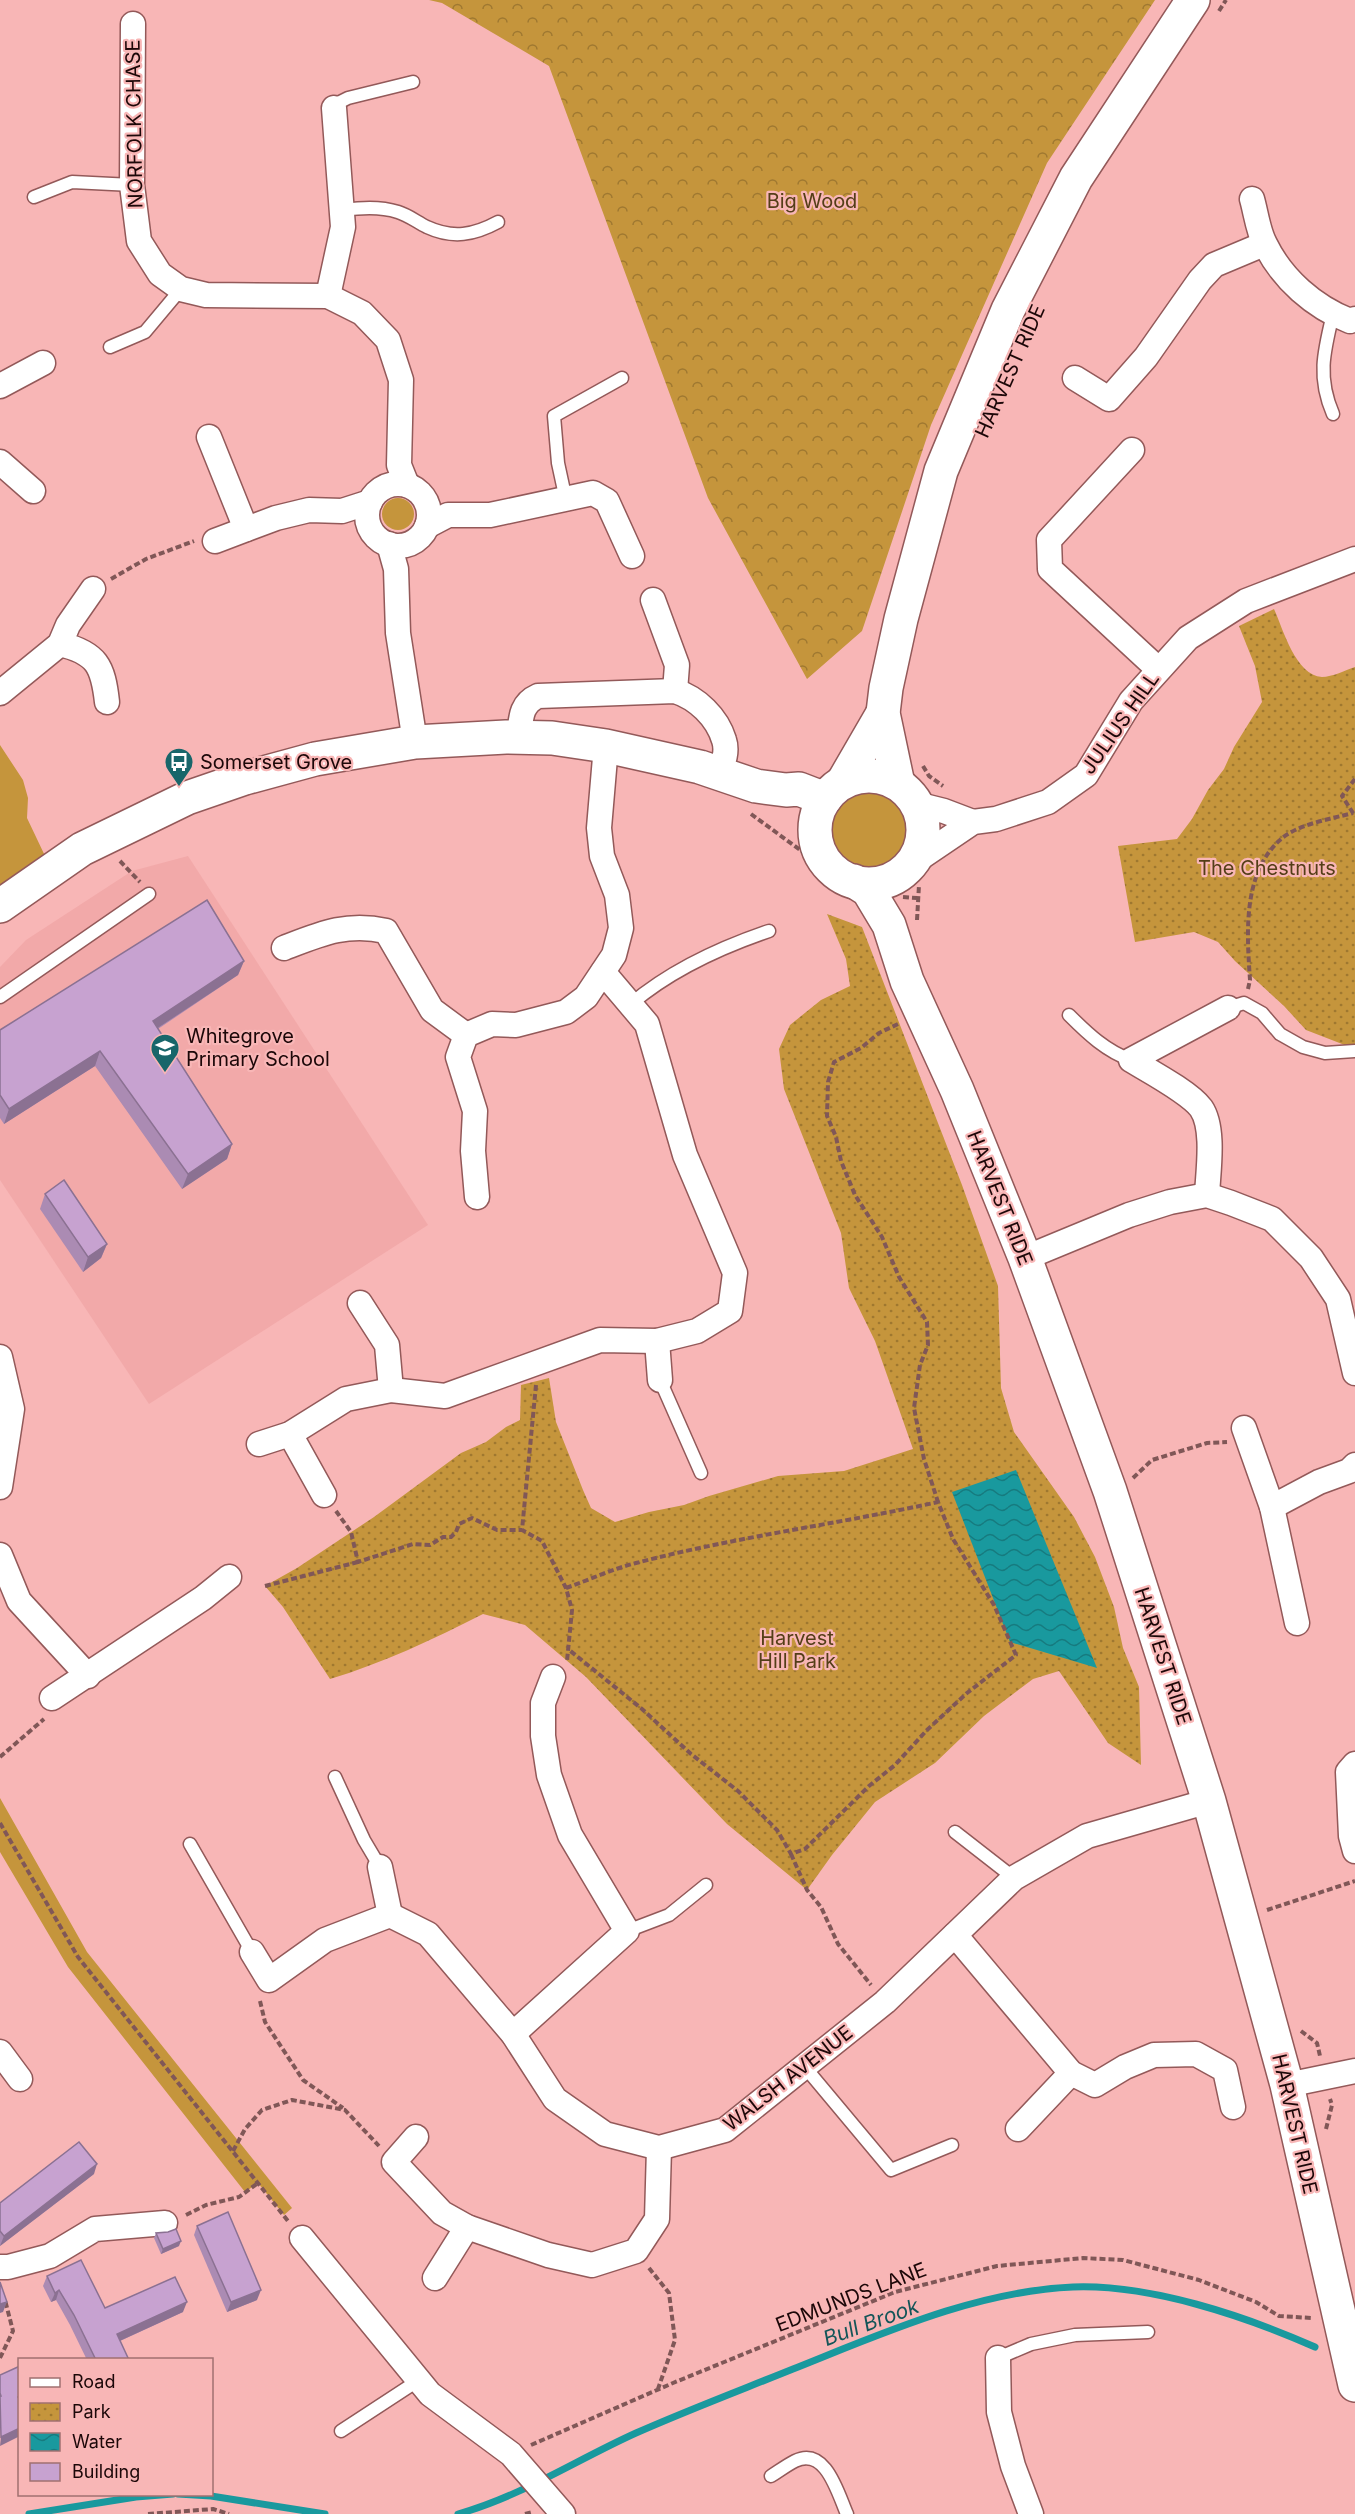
<svg xmlns="http://www.w3.org/2000/svg" width="1355" height="2514" font-family="Inter,sans-serif">
<defs>
<pattern id="forest-crowns" width="20" height="18" patternUnits="userSpaceOnUse" patternTransform="scale(1.5)"><rect width="20" height="18" fill="#c5953c"/><path d="M2 6a3 3 0 1 1 6 0M12 15a3 3 0 1 1 6 0" fill="none" stroke="#9f7830"/></pattern>
<pattern id="park-dots" width="8" height="8" patternUnits="userSpaceOnUse" patternTransform="scale(1.5)"><rect width="8" height="8" fill="#c5953c"/><path d="M2 2h.1M6 6h.1" fill="none" stroke="#9f7830" stroke-width="1.8" stroke-linecap="round"/></pattern>
<pattern id="water-waves" width="16" height="10" patternUnits="userSpaceOnUse" patternTransform="scale(1.5)"><rect width="16" height="10" fill="#19999e"/><path d="M0 5q4-4 8 0t8 0" fill="none" stroke="#167b7f"/></pattern>
</defs>
<rect width="100%" height="100%" fill="#f8b6b6"/>
<polygon fill="#f2a9a9" points="188,856 428,1225 149,1404 0,1180 0,967 26,940 132,871"/>
<g fill="#c5953c">
<circle cx="398" cy="514" r="16"/>
<polygon points="0,745 23,780 28,798 27,818 46,858 0,890"/>
<circle cx="869" cy="829" r="39"/>
<polygon points="0,1798 87,1952 292,2208 284,2215 258,2183 245,2192 68,1967 0,1852"/>
</g>
<polygon fill="url(#forest-crowns)" points="429,0 1155,0 1047,163 931,425 862,631 807,679 708,498 549,66 442,3"/>
<g fill="url(#park-dots)">
<path d="M1274,609C1283,629 1296,676 1322,677C1332,677 1346,670 1355,667V1049L1306,1030L1284,1006L1235,961L1218,942L1194,932L1135,942L1118,846L1177,839L1192,819L1208,790L1224,769L1234,747L1262,702L1255,666L1239,626Z"/>
<path d="M827,914L862,927L962,1185L998,1286L1001,1388L1014,1432L1074,1517L1095,1557L1114,1607L1123,1648L1139,1687L1141,1765L1108,1743L1059,1671L1033,1679L984,1716L935,1763L875,1802L832,1855L807,1890L727,1824L586,1677L525,1625L483,1614C434,1639 383,1663 330,1679L283,1607L265,1586L297,1568L374,1517L461,1453L486,1442L506,1427L520,1420L521,1385L549,1378L556,1422L583,1490L591,1508L615,1522L649,1512L684,1505L709,1496L778,1476L844,1471L913,1449L875,1341L849,1288L841,1233L784,1089L779,1049L790,1025L821,1000L850,986L846,959Z"/>
</g>
<polygon fill="url(#water-waves)" points="1016,1470 1097,1668 1010,1642 952,1492"/>
<g fill="none" stroke-linecap="round" stroke-linejoin="round">
<g stroke="#19999e" stroke-width="7">
<polyline points="178,2494 211,2496 325,2514"/>
<polyline points="29,2514 136,2497 173,2494"/>
<path d="M458,2514C522,2496 576,2460 636,2433C688,2410 741,2390 793,2369C881,2334 976,2291 1073,2287C1150,2284 1245,2316 1315,2347"/>
</g>
<g stroke="#935959" stroke-width="15">
<g id="lane">
<polyline points="334,108 340,102 348,98 413,82"/>
<polyline points="34,197 72,182 132,185"/>
<path d="M341,210C360,208 379,206 398,212C408,215 417,222 427,227C453,239 474,235 498,222"/>
<path d="M1333,314C1324,351 1317,377 1333,414"/>
<polyline points="110,347 145,332 181,289"/>
<polyline points="566,500 558,463 554,416 622,378"/>
<polyline points="0,997 149,894"/>
<path d="M631,1004C671,970 719,948 769,931"/>
<polyline points="1228,1008 1244,1003 1262,1013 1280,1034 1303,1047 1325,1053 1355,1051"/>
<path d="M1069,1015C1088,1034 1106,1051 1131,1060"/>
<polyline points="660,1380 701,1473"/>
<polyline points="335,1777 364,1840 380,1867"/>
<polyline points="955,1832 1014,1878"/>
<polyline points="190,1844 252,1952"/>
<polyline points="627,1931 669,1915 706,1885"/>
<polyline points="804,2066 891,2170 952,2145"/>
<polyline points="998,2358 1031,2344 1075,2335 1148,2332"/>
<polyline points="341,2431 419,2380"/>
<path d="M771,2476C779,2471 787,2465 795,2461C826,2446 838,2494 847,2514"/>
</g>
</g>
<g stroke="#935959" stroke-width="27">
<g id="street">
<polyline points="133,24 132,185 139,241 160,274 181,289 206,295 328,296 362,313 388,340 401,380 399,465 407,485"/>
<path d="M1252,199C1256,213 1258,231 1265,244C1282,279 1314,307 1350,321L1355,319"/>
<polyline points="328,296 343,227 334,108"/>
<polyline points="1075,378 1109,399 1146,357 1200,280 1214,265 1264,244"/>
<polyline points="0,386 43,363"/>
<polyline points="209,437 246,529"/>
<polyline points="1132,450 1049,540 1050,569 1158,669"/>
<polyline points="0,462 33,491"/>
<circle cx="398" cy="515" r="31"/>
<polyline points="427,526 448,515 490,515 593,493 607,501 632,556"/>
<polyline points="215,541 276,518 309,510 342,511 370,502"/>
<polyline points="389,544 396,569 398,633 415,742"/>
<polyline points="653,600 677,665 675,691"/>
<path d="M60,644C97,653 103,666 107,702"/>
<polyline points="0,693 60,644 68,625 93,589"/>
<path d="M519,737C521,719 520,704 538,696L675,691C697,698 717,717 724,740C728,752 723,763 719,773"/>
<polyline points="916,804 944,811 973,822"/>
<polyline points="911,864 973,822 996,819 1048,802 1086,775 1131,701 1188,638 1246,601 1355,559"/>
<path d="M284,948C320,934 347,922 386,931L432,1010L466,1035"/>
<path d="M1207,1195C1208,1172 1215,1128 1201,1108C1189,1092 1149,1071 1131,1060L1228,1008"/>
<polyline points="477,1197 473,1151 475,1111 458,1057 466,1035 492,1024 516,1025 566,1012 586,997 614,955 621,928 617,895 602,856 599,828 606,746"/>
<polyline points="1025,1258 1129,1215 1170,1202 1207,1195 1231,1203 1272,1219 1311,1258 1338,1299 1355,1373"/>
<polyline points="360,1303 387,1345 391,1390"/>
<polyline points="657,1341 660,1380"/>
<polyline points="0,1357 12,1409 0,1487"/>
<polyline points="1244,1428 1272,1507 1297,1623"/>
<polyline points="290,1434 324,1495"/>
<polyline points="259,1444 290,1434 346,1399 391,1390 445,1396 600,1340 657,1341 697,1331 730,1311 735,1273 685,1155 647,1024 603,972"/>
<polyline points="1272,1507 1319,1482 1349,1471 1355,1465"/>
<polyline points="0,1555 19,1601 88,1676"/>
<polyline points="52,1698 203,1598 229,1577"/>
<polyline points="1355,1764 1348,1772 1351,1836 1355,1851"/>
<polyline points="380,1867 390,1915"/>
<polyline points="955,1935 1071,2073 1095,2085 1125,2067 1154,2055 1196,2054 1225,2070 1233,2107"/>
<polyline points="252,1952 269,1980 325,1940 390,1915 428,1934 513,2034 555,2099 605,2134 659,2148 725,2130 885,2002 1014,1878 1087,1836 1209,1801"/>
<polyline points="513,2034 627,1931 570,1835 549,1775 543,1736 543,1703 553,1677"/>
<polyline points="0,2052 20,2079"/>
<polyline points="1287,2085 1355,2071"/>
<polyline points="1018,2129 1071,2073"/>
<polyline points="416,2137 394,2162 442,2213 467,2227 548,2255 592,2265 636,2251 657,2219 659,2148"/>
<polyline points="302,2238 430,2394 511,2454 563,2514"/>
<polyline points="0,2267 8,2267 50,2256 95,2229 165,2223"/>
<polyline points="435,2278 467,2227"/>
<polyline points="998,2358 999,2412 1013,2466 1031,2514"/>
</g>
</g>
<g stroke="#935959" stroke-width="36">
<g id="secondary">
<circle cx="869" cy="830" r="54"/>
<polyline points="843,782 883,713"/>
<polyline points="898,784 883,713 886,688 901,619 941,471 1008,310 1076,178 1193,0"/>
<polyline points="854,881 868,890 889,925 907,981 957,1090 1025,1258 1110,1491 1209,1801 1287,2085 1355,2385"/>
<polyline points="0,906 82,849 187,798 245,778 315,759 415,742 506,737 552,738 606,746 700,767 756,786 786,790 799,789 825,799"/>
</g>
</g>
<g stroke="#805757" stroke-width="4" stroke-dasharray="6 3" stroke-linecap="butt">
<polyline points="1219,11 1226,0"/>
<polyline points="111,579 146,559 194,541"/>
<polyline points="923,766 929,776 943,786"/>
<polyline points="1355,779 1342,796 1355,816"/>
<polyline points="751,814 807,855 829,877"/>
<polyline points="120,861 140,882"/>
<polyline points="903,897 917,898"/>
<polyline points="917,920 919,885"/>
<path d="M1248,989L1250,980C1247,935 1242,874 1280,840C1297,824 1331,819 1353,813"/>
<polyline points="898,1024 879,1033 861,1048 834,1062 828,1082 827,1116 836,1137 841,1161 855,1195 882,1237 899,1277 927,1322 928,1345 920,1365 914,1408 924,1459 938,1502"/>
<polyline points="536,1385 522,1530 542,1541 566,1588 572,1610 567,1661"/>
<polyline points="1133,1478 1152,1460 1207,1443 1227,1442"/>
<polyline points="336,1511 351,1532 358,1562 413,1544 430,1545 443,1537 451,1537 456,1532 459,1524 472,1518 497,1530 522,1530"/>
<polyline points="265,1586 358,1562"/>
<path d="M566,1588C589,1580 612,1569 636,1563C735,1537 838,1524 938,1502L953,1539L994,1605L1016,1655L967,1693L927,1730L895,1765L869,1786L805,1849L791,1854L777,1830L738,1791L691,1754L642,1709L568,1649"/>
<polyline points="0,1757 44,1719"/>
<polyline points="0,1823 78,1957 288,2221"/>
<polyline points="791,1854 807,1890 821,1907 838,1944 871,1985"/>
<polyline points="1267,1910 1355,1881"/>
<polyline points="260,2001 265,2022 303,2080 343,2108"/>
<polyline points="1301,2031 1317,2043 1320,2056"/>
<polyline points="1326,2129 1332,2105 1330,2099"/>
<polyline points="233,2151 245,2129 262,2110 292,2100 345,2110 379,2146"/>
<polyline points="186,2215 206,2205 239,2197 258,2183"/>
<polyline points="649,2268 669,2293 675,2340 658,2389"/>
<polyline points="0,2358 13,2331 5,2300"/>
<polyline points="531,2445 673,2383 895,2292 997,2266 1083,2258 1123,2260 1199,2280 1256,2302 1279,2316 1312,2318"/>
<polyline points="148,2514 213,2509 229,2514"/>
<polyline points="525,2514 533,2512"/>
</g>
<use href="#lane" stroke="#fff" stroke-width="12"/>
<use href="#street" stroke="#fff" stroke-width="24"/>
<use href="#secondary" stroke="#fff" stroke-width="33"/>
</g>
<g fill="#ab8bb3">
<polygon points="244,961 238,975 158,1029 232,1144 227,1159 182,1189 95,1066 4,1124 0,1118 0,1030"/>
<polygon points="45,1194 107,1244 101,1258 83,1272 40,1209"/>
<polygon points="94,2174 0,2246 0,2203"/>
<polygon points="197,2226 257,2300 227,2312 194,2235"/>
<polygon points="156,2233 179,2246 161,2254 154,2238"/>
<polygon points="47,2276 105,2308 183,2312 120,2341 129,2360 87,2360 70,2325 56,2300 51,2302 43,2286"/>
</g>
<g fill="#8b7192">
<polygon points="244,961 238,975 147,1035 153,1021"/>
<polygon points="100,1051 95,1066 4,1124 9,1109"/>
<polygon points="232,1144 227,1159 182,1189 188,1174"/>
<polygon points="107,1244 101,1258 83,1272 88,1257"/>
<polygon points="97,2164 94,2174 0,2246 4,2236"/>
<polygon points="181,2241 179,2246 161,2254 163,2249"/>
<polygon points="59,2290 56,2300 51,2302 55,2293"/>
<polygon points="261,2290 257,2300 227,2312 231,2302"/>
<polygon points="7,2302 3,2312 0,2313 0,2304"/>
<polygon points="187,2302 183,2312 113,2344 117,2334"/>
<polygon points="20,2428 20,2436 0,2446 1,2437"/>
</g>
<g fill="#c7a2d0" stroke="#8b7192" stroke-width="1.5">
<polygon points="207,900 244,961 153,1021 232,1144 188,1174 100,1051 9,1109 0,1095 0,1030"/>
<polygon points="64,1180 107,1244 88,1257 45,1194"/>
<polygon points="79,2142 97,2164 4,2236 0,2231 0,2203"/>
<polygon points="228,2212 261,2290 231,2302 197,2226"/>
<polygon points="176,2229 181,2241 163,2249 156,2233 168,2232"/>
<polygon points="81,2260 105,2308 175,2277 187,2302 117,2334 129,2360 96,2360 74,2315 59,2290 55,2293 47,2276"/>
<polygon points="0,2282 7,2302 0,2304"/>
<polygon points="20,2366 20,2396 18,2397 20,2400 20,2428 1,2437 0,2396 1,2396 0,2393 0,2375"/>
</g>
<defs>
<g id="bus-pin" transform="scale(1.5)"><path d="M0 17L-7.5 6A9.5 9.5 0 1 1 7.5 6Z" fill="#18666a" stroke="#f8b6b6"/><path d="M-5-6H5V4H4V6H2V4H-2V6H-4V4H-5ZM-3.5-4V0h7V-4ZM-3.5 1.2v1.5H-2V1.2ZM2 1.2v1.5H3.5V1.2Z" fill="#fff"/></g>
<g id="school-pin" transform="scale(1.5)"><path d="M0 17L-7.5 6A9.5 9.5 0 1 1 7.5 6Z" fill="#18666a" stroke="#f8b6b6"/><path d="M0-5L7-2L0 1L-7-2ZM-4 1L0 2.5L4 1V4Q0 6-4 4Z" fill="#fff"/></g>
</defs>
<g fill-rule="evenodd">
<use href="#bus-pin" x="179" y="762"/>
<use href="#school-pin" x="165" y="1048"/>
</g>
<g text-anchor="middle" dominant-baseline="central" stroke-width="4.5" stroke-linejoin="round" paint-order="stroke">
<g font-size="20" fill="#1c0708" stroke="#f8b6b6">
<text transform="translate(134 124) rotate(-91)">NORFOLK CHASE</text>
<text transform="translate(1010 371) rotate(-66)">HARVEST RIDE</text>
<text transform="translate(1120 723) rotate(-55)">JULIUS HILL</text>
<text transform="translate(1000 1198) rotate(68)">HARVEST RIDE</text>
<text transform="translate(1163 1656) rotate(72)">HARVEST RIDE</text>
<text transform="translate(788 2078) rotate(-38)">WALSH AVENUE</text>
<text transform="translate(1295 2124) rotate(77)">HARVEST RIDE</text>
<text transform="translate(851 2297) rotate(-21)">EDMUNDS LANE</text>
</g>
<g font-size="20" fill="#543e17" stroke="#f8b6b6">
<text x="812" y="201">Big Wood</text>
<text x="1267" y="868">The Chestnuts</text>
<text x="797" y="1638">Harvest<tspan x="797" dy="23">Hill Park</tspan></text>
</g>
<g font-size="20" fill="#1c0708" stroke="#f8b6b6" text-anchor="start">
<text x="200" y="762">Somerset Grove</text>
<text x="186" y="1036">Whitegrove<tspan x="186" dy="23">Primary School</tspan></text>
</g>
<g font-size="21" font-style="italic" fill="#145558" stroke="#f8b6b6">
<text transform="translate(871 2322) rotate(-20)">Bull Brook</text>
</g>
</g>
<rect x="18" y="2358" width="195" height="138" fill="#f8b6b6" stroke="#a07070" stroke-width="1.5"/>
<rect x="30" y="2378" width="30" height="9" fill="#ffffff" stroke="#a07070" stroke-width="1.5"/>
<text x="72" y="2388" font-size="18" fill="#1c0708">Road</text>
<rect x="30" y="2403" width="30" height="18" fill="url(#park-dots)" stroke="#a07070" stroke-width="1.5"/>
<text x="72" y="2418" font-size="18" fill="#1c0708">Park</text>
<rect x="30" y="2433" width="30" height="18" fill="url(#water-waves)" stroke="#a07070" stroke-width="1.5"/>
<text x="72" y="2448" font-size="18" fill="#1c0708">Water</text>
<rect x="30" y="2463" width="30" height="18" fill="#c7a2d0" stroke="#a07070" stroke-width="1.5"/>
<text x="72" y="2478" font-size="18" fill="#1c0708">Building</text>
</svg>
